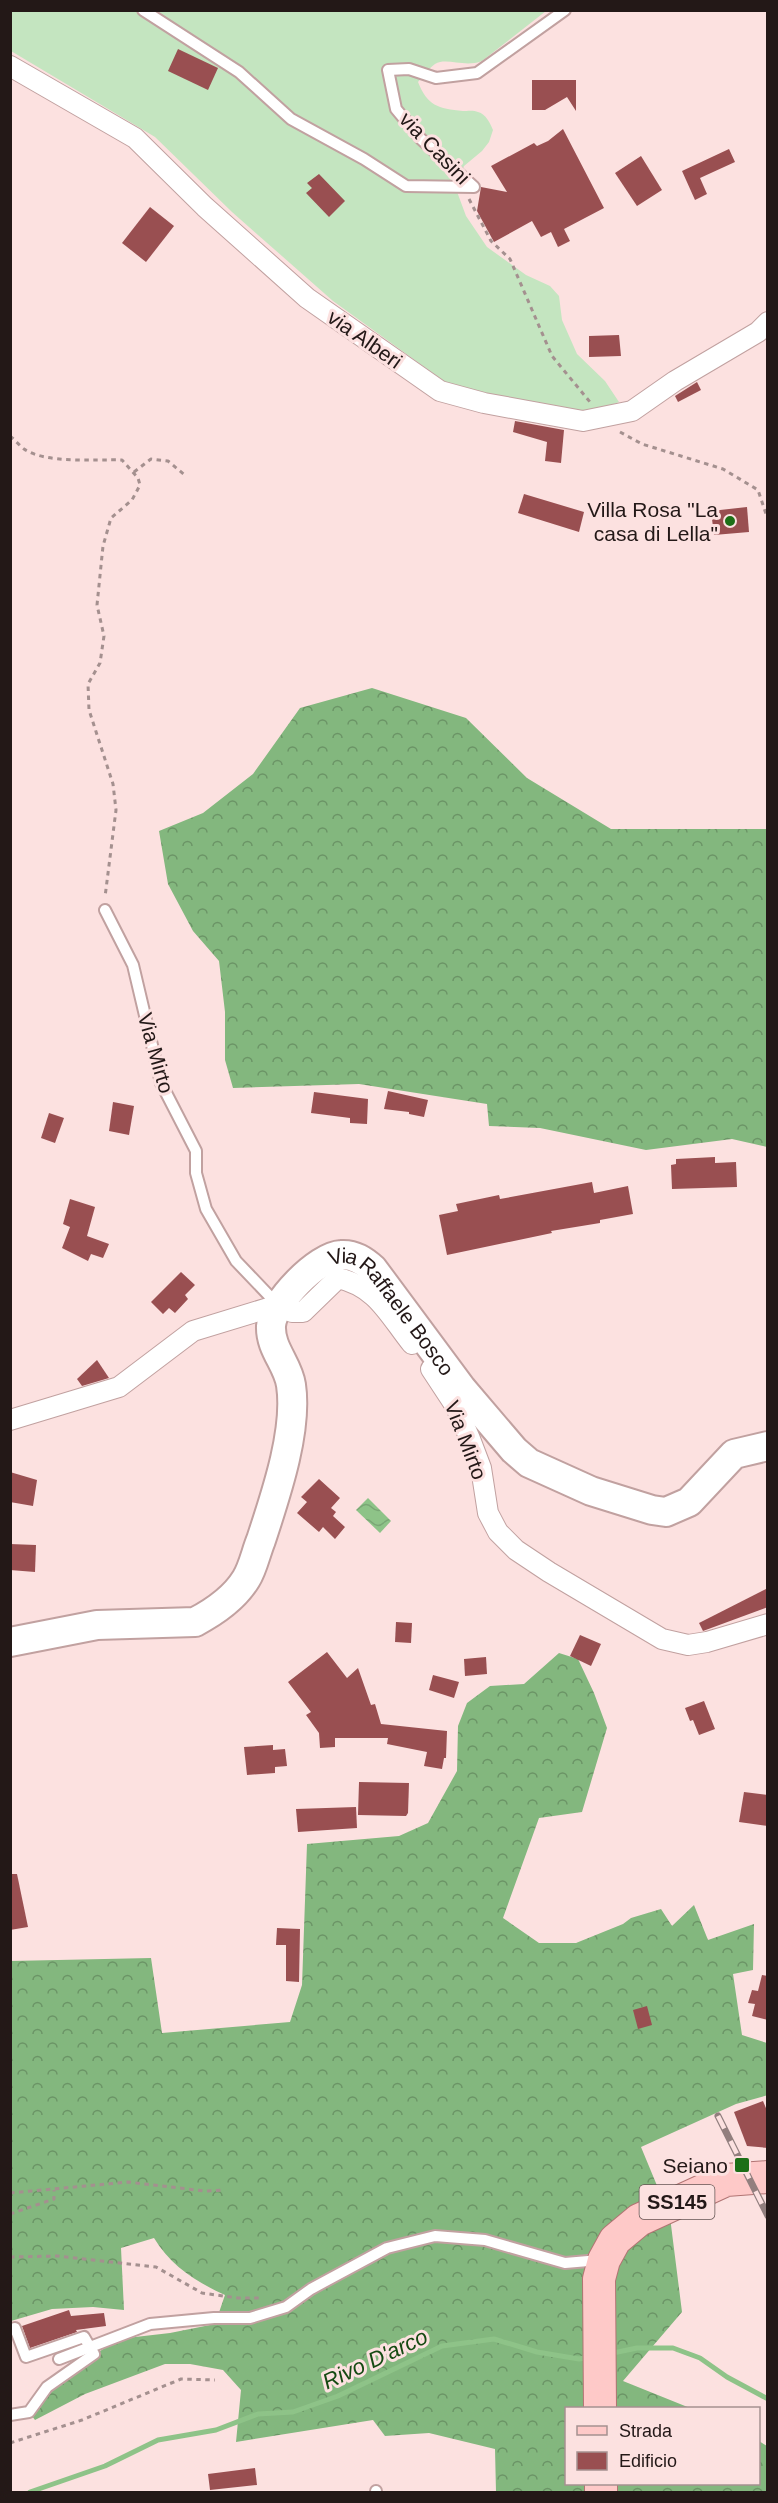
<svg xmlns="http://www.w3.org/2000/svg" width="778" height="2503" font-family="Arial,sans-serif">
<defs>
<pattern id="forest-crowns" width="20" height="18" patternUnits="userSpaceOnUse" patternTransform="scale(1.5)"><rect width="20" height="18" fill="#83b77e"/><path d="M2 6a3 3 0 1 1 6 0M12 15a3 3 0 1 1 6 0" fill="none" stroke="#6b9466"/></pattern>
<pattern id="water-waves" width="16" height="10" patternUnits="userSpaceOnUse" patternTransform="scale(1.5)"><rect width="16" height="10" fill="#8ec388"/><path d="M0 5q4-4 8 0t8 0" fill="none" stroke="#7aa775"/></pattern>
</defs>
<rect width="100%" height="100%" fill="#fce1e0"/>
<path fill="#c4e5c0" d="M11,11H546L482,61C464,68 447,57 435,64C429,68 423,76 418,82C427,105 438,109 463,111C467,111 474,110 478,112C486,114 490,123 493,130L489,142L482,151L464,166L456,189L466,216L487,247L526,275L550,286L559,296L562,320L577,354L605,381L619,402L591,413L506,400L452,387L333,301L232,212L155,137L11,51Z"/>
<g fill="url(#forest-crowns)">
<polygon points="372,688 466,718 527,778 611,829 767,829 767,1147 732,1139 646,1150 540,1128 489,1126 487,1104 359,1084 233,1088 225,1060 225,1012 219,961 193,931 168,884 159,831 203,813 253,774 300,708"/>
<path d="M559,1653L578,1659L594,1693L607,1728L582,1812L539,1818L503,1918L539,1943H576L623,1924L631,1918L661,1909L672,1926L694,1905L708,1940L754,1924L753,1970L733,1974L742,2035L767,2043L768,2095L736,2104L641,2147L670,2217L682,2312L623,2381L690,2408H566V2484H758L759,2441L767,2446V2492H496L495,2449L429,2433L385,2436L373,2420L236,2442L241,2390L223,2370L190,2364H165L85,2394L35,2420L29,2412L47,2387L118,2339L170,2333L215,2324L225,2295C196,2282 170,2265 154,2238L121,2248L124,2310L93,2307L52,2309L11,2321V1961L151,1958L162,2033L290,2022L302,1985L307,1844L399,1836L428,1823L457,1771L458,1726L467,1703L490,1686L524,1684Z"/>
</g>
<polygon fill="url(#water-waves)" points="368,1498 391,1521 380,1533 356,1510"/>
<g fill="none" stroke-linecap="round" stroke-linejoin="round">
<g stroke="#8ec388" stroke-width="5">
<polyline points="608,2354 637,2348 673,2348 700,2358 727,2377 768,2399"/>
<polyline points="30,2492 105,2466 158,2440 216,2430 258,2414 293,2412 338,2396 442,2346 494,2339 537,2352 579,2359 591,2357"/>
</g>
</g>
<g fill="#994f51">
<polygon points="178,49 218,68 208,90 168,71"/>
<polygon points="532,80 576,80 576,111 567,97 545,110 532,110"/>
<polygon points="563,129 604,208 564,229 570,241 558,247 551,232 541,237 532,221 494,242 477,211 481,187 507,192 491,166 534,143 537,146 548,141"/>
<polygon points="729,149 735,162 700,178 707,194 695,200 682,171"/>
<polygon points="641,156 662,190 637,206 615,173"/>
<polygon points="319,174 345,201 329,217 306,193 312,188 307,183"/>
<polygon points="150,207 174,226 146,262 122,243"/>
<polygon points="619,335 621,356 589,357 589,336"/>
<polygon points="697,382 701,390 678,402 675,396"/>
<polygon points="515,421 564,430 561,463 545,461 547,442 513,432"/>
<polygon points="524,494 584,512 579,532 518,513"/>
<polygon points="747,507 749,532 714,535 711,511"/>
<polygon points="388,1091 428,1100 424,1117 409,1114 409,1112 384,1109"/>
<polygon points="314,1092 368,1099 367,1124 350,1123 350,1118 311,1113"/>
<polygon points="113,1102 134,1106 129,1135 109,1131"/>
<polygon points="49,1113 64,1118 55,1143 41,1138"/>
<polygon points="715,1157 715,1163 736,1162 737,1187 672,1189 671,1165 676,1164 676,1159"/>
<polygon points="592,1182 594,1193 628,1186 633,1214 600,1220 600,1223 551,1231 552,1233 447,1255 439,1215 458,1211 456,1204 499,1195 500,1199"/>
<polygon points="70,1199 95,1207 87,1236 109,1244 103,1258 91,1254 88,1261 62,1248 70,1227 63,1224"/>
<polygon points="181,1272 195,1285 185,1295 188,1299 175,1313 169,1308 163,1314 151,1302"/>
<polygon points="97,1360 109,1378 82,1386 77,1379"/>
<polygon points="10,1472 37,1480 33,1506 10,1502"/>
<polygon points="319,1479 340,1498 331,1508 336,1512 333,1516 345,1527 335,1539 323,1527 319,1532 297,1513 307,1502 301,1497"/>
<polygon points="10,1544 36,1545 35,1572 10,1570"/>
<polygon points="768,1588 768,1607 703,1631 699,1623"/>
<polygon points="396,1622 412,1623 411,1643 395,1642"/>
<polygon points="580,1635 601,1644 591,1666 570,1656"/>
<polygon points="327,1652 347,1678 358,1668 371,1705 375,1704 381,1724 447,1731 446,1758 444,1758 442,1769 424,1766 427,1752 387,1744 388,1738 335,1738 335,1747 320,1748 319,1733 306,1715 311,1712 288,1682"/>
<polygon points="486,1657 487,1674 465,1676 464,1659"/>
<polygon points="433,1675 459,1682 454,1698 429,1690"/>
<polygon points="704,1701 715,1729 699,1735 693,1720 690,1721 685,1708"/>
<polygon points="273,1745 273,1750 285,1749 287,1766 275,1767 275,1773 247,1775 244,1747"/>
<polygon points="359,1782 409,1783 408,1813 406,1816 358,1815"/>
<polygon points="744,1792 768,1795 768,1826 739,1822"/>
<polygon points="356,1807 357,1828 298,1832 296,1809"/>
<polygon points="10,1874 17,1874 28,1927 10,1930"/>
<polygon points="277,1928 300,1929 299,1982 286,1981 286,1945 276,1945"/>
<polygon points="762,1975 768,1976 768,2020 752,2016 755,2004 748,2003 752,1990 758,1991"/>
<polygon points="647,2006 652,2025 638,2029 633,2010"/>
<polygon points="763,2101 768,2113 768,2148 747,2146 734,2112"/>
<polygon points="69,2310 71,2316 104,2313 106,2326 76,2330 77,2332 30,2348 22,2326"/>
<polygon points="255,2468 257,2485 210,2490 208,2474"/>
</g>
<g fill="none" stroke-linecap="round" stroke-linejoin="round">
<g stroke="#c1a1a0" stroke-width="14">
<g id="lane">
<polyline points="143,10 239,72 291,119 364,159 406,186 474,187 421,139 396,109 388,70 409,69 436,78 477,73 565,10"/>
<polyline points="105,910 133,965 161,1083 196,1151 196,1173 206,1209 236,1261 278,1305"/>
<polyline points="10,2330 15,2328 26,2357 84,2337 94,2354 47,2387 29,2412 10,2415"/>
<polyline points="59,2359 150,2324 214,2318 250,2318 286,2307 311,2289 387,2248 435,2236 485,2240 565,2263 600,2260"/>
<polyline points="376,2492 376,2491"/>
</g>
</g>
<g stroke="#c1a1a0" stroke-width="22">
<g id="street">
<polyline points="10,66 135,138 205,207 307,298 440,391 484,403 583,421 632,411 675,381 758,332 768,322"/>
<polyline points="431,1369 456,1407 470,1439 481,1468 488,1513 498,1532 516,1550 549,1572 662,1639 688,1645 707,1642 768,1624"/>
<path d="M10,1420L119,1387L193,1331L278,1305L292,1312H303L338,1278C377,1287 388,1314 412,1344"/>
</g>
</g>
<g stroke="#c1a1a0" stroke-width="32">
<g id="secondary">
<path id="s1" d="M10,1642L97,1625L195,1622C214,1612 235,1597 246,1579C253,1568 256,1552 261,1540C275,1497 298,1431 291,1385C288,1364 270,1349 271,1326C272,1303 318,1256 341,1255C354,1254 364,1261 373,1269L462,1389L514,1450L529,1463L591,1491L652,1510L666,1512L689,1502L734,1454L768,1446"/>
</g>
</g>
<g stroke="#b17473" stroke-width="34">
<g id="primary">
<polyline points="600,2408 599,2279 604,2260 615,2240 639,2220 726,2180 768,2177"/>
<polyline points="601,2484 601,2492"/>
</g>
</g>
<g stroke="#a4908f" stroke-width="3" stroke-dasharray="4.5 4.5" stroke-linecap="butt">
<polyline points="469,199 491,241 510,259 552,356 590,402"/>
<polyline points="620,432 642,444 723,469 758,490 766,514"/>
<path d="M10,436C15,440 19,445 24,449C46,464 95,459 122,460L138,478L140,485L132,500L111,518L103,546L97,605L104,636L100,663L88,684L89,710L113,784L116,810L105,897"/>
<polyline points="134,472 151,459 168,461 186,476"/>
<polyline points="10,2193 128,2182 205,2191 224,2190"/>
<polyline points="10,2214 54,2199 54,2190"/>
<polyline points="10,2257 58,2256 156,2267 202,2293 238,2298 262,2298"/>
<polyline points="10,2443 82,2420 181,2379 215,2380"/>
</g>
<use href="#lane" stroke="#fff" stroke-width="10"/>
<use href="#street" stroke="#fff" stroke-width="20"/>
<use href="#secondary" stroke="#fff" stroke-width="28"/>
<use href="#primary" stroke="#fec9c8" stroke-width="32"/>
<g stroke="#927f7e" stroke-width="7">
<polyline id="rail" points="718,2116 768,2216"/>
</g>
<use href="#rail" stroke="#fce1e0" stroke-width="4.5" stroke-dasharray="14" stroke-linecap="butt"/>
</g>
<g fill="#1c6f17" stroke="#fce1e0" stroke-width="2">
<circle cx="730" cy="521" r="6"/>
<rect x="734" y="2157" width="16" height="16" rx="3"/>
</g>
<g text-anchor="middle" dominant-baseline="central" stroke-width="6" stroke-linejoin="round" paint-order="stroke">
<rect fill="#fce1e0" stroke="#645453" stroke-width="1.5" x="639.5" y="2185" width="75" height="34" rx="4.5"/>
<g font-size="20" font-weight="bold" fill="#231817">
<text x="677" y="2202">SS145</text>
</g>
<g font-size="21" fill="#231817" stroke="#fce1e0">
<text transform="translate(435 148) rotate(46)">via Casini</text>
<text transform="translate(365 339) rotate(35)">via Alberi</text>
<text transform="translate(156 1053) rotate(74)">Via Mirto</text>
<text stroke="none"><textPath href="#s1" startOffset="698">Via Raffaele Bosco</textPath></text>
<text transform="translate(466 1440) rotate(69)">Via Mirto</text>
</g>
<g font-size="21" fill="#231817" stroke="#fce1e0" text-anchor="end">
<text x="718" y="509">Villa Rosa "La<tspan x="718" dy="24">casa di Lella"</tspan></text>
<text x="728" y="2165">Seiano</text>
</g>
<g font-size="22" font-style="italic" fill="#154a12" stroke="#fce1e0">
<text transform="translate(375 2359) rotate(-25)">Rivo D'arco</text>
</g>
</g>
<rect width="778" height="2503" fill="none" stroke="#231817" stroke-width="24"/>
<rect x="565" y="2407" width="195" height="78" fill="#fce1e0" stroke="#a59190" stroke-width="1.5"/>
<rect x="577" y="2426" width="30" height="9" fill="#fec9c8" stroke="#a59190" stroke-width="1.5"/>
<text x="619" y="2437" font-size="18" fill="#231817">Strada</text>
<rect x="577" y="2452" width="30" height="18" fill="#994f51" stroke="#a59190" stroke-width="1.5"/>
<text x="619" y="2467" font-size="18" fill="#231817">Edificio</text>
</svg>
